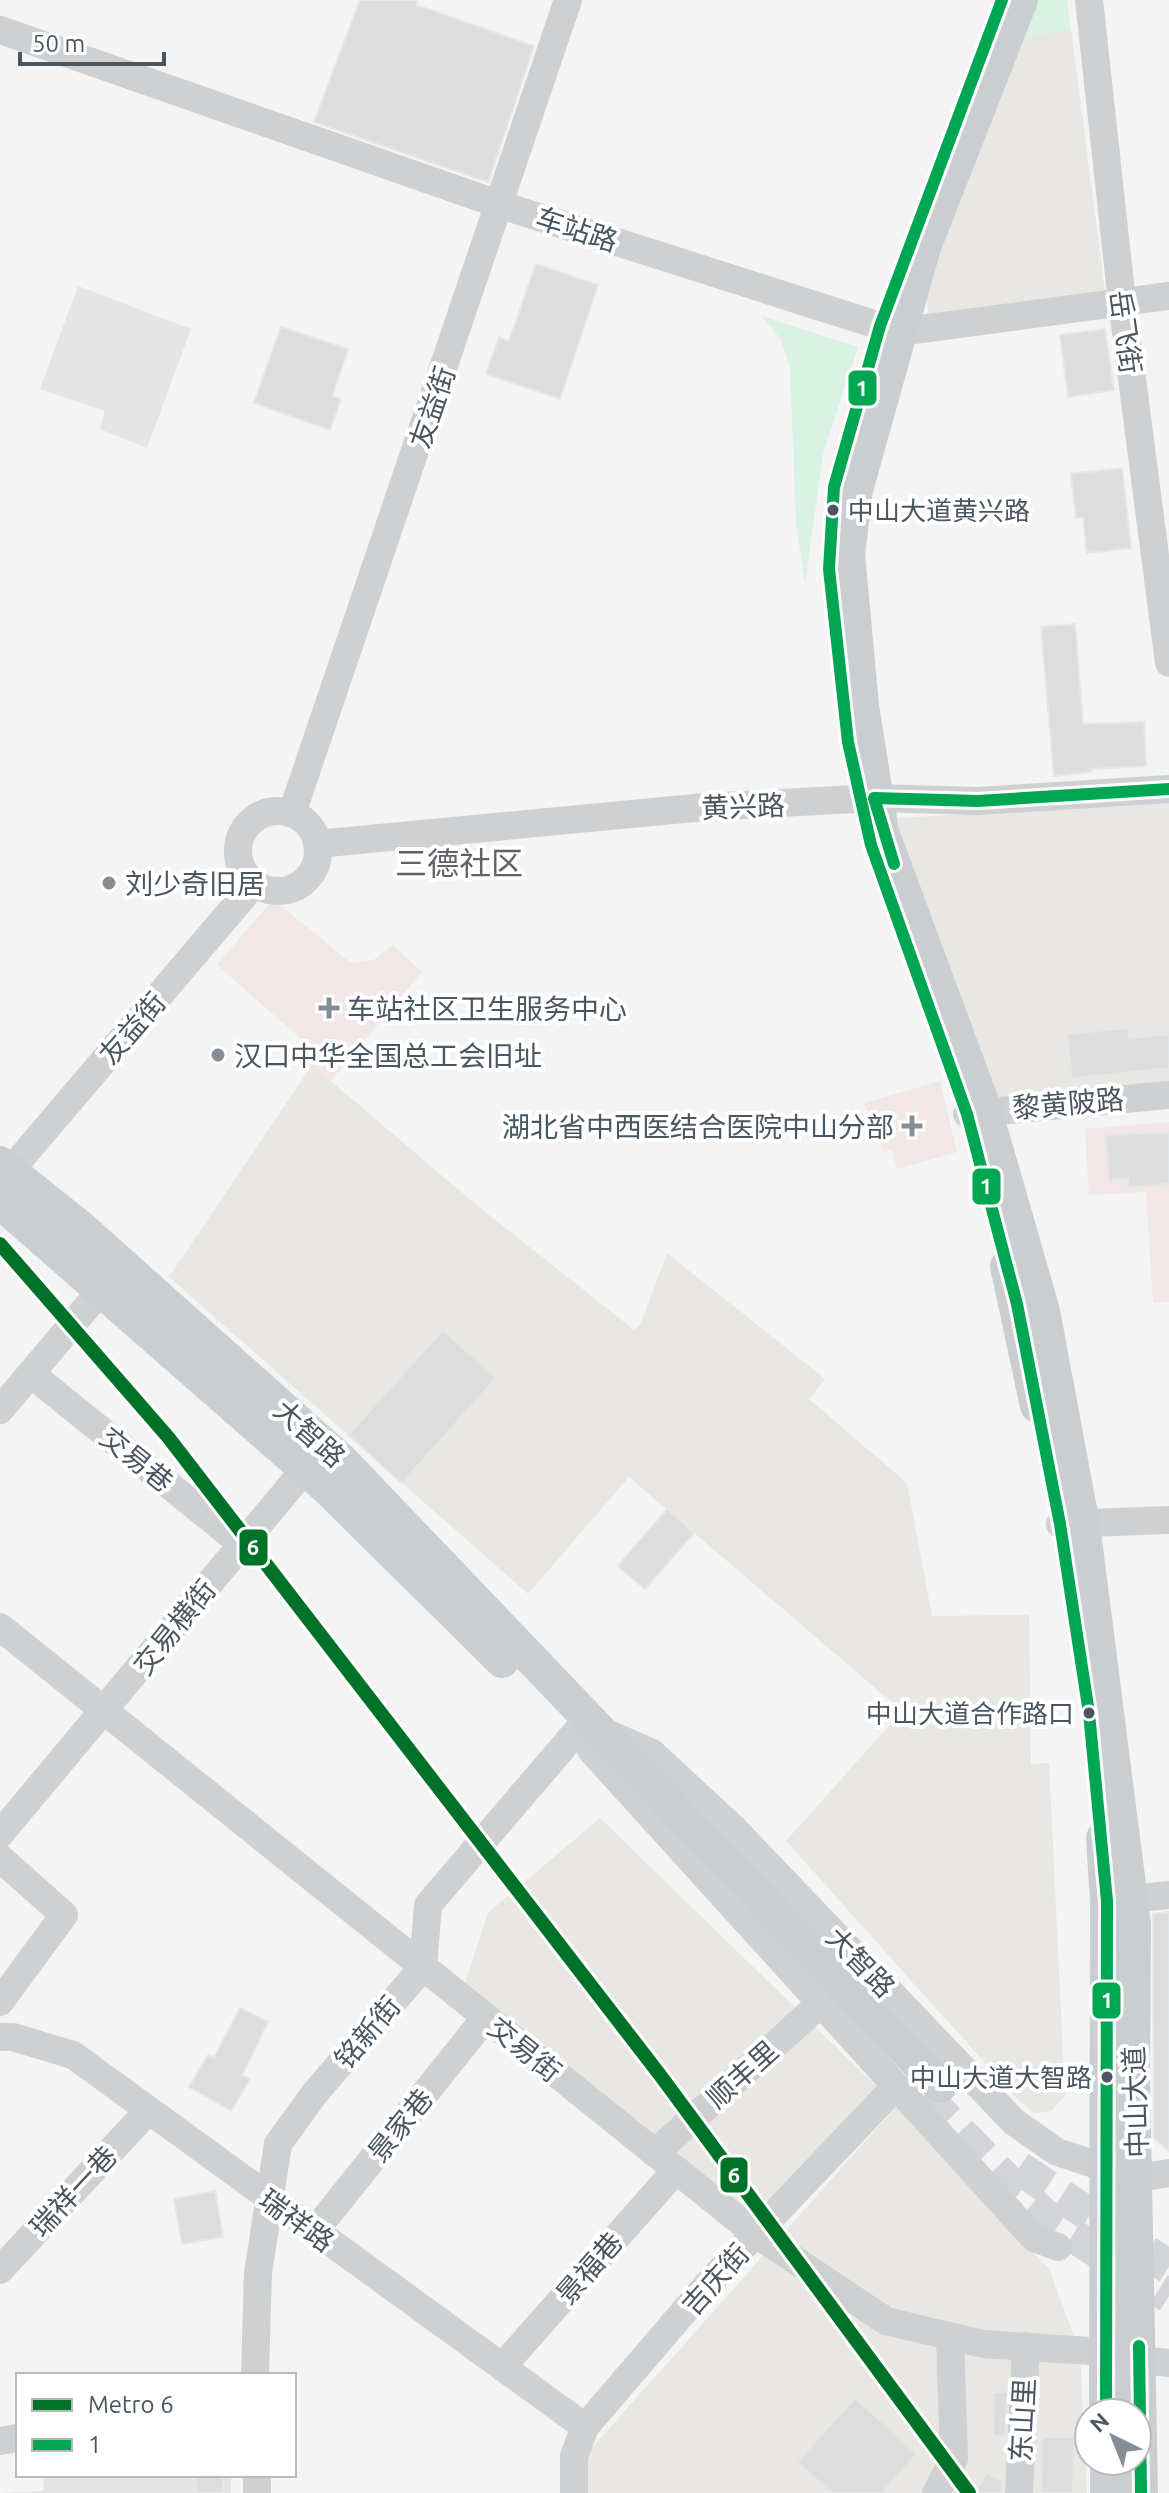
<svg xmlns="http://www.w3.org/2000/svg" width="1169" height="2493" font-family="Ubuntu,'Noto Sans SC',sans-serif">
<rect width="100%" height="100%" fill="#f4f4f4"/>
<g fill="#e8e7e3">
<polygon points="1071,29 1105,291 928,318 925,257 1021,38"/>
<polygon points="1169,802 1169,1085 997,1101 882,819"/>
<polygon points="312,1065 473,1202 634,1330 641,1323 667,1253 825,1379 809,1399 907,1483 932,1616 1029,1615 1031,1764 1049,1763 1065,2096 1052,2110 1036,2114 1020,2102 786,1841 902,1711 629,1477 528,1594 169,1277"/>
<polygon points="600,1818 877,2087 753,2217 465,1983 488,1913"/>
<polygon points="896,2107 1049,2269 1080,2352 1087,2493 580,2493 580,2461"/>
</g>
<g fill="#e6e5e6">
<polygon points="78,286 191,329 147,448 100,429 105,411 40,389"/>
<polygon points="44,2475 231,2475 231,2493 0,2493 43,2491"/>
</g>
<g fill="#f1e7e6">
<polygon points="273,899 351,963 373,960 393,945 422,972 330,1082 300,1055 307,1044 217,965"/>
<polygon points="940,1081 957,1152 897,1169 892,1150 883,1152 864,1103"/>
<polygon points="1169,1122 1169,1302 1153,1303 1146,1192 1089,1195 1085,1129"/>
</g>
<g fill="#d9f2e3">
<polygon points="1035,0 1067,0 1071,29 1021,38"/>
<polygon points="761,316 858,347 823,454 805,584 796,524 790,367 780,338"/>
</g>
<g fill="#ddddde" stroke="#e5e6e7" stroke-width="2">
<polygon points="360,0 418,0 416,5 534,46 488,182 314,122"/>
<polygon points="536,264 598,285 560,399 486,374 499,337 509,341"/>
<polygon points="281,327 348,349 332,396 341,399 330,430 254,403"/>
<polygon points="1105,329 1114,390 1068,397 1060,335"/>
<polygon points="1122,468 1131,548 1087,553 1083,518 1076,518 1071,474"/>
<polygon points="1075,624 1083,724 1144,722 1146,766 1091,769 1092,772 1054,776 1041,627"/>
<polygon points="1128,1028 1129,1039 1169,1034 1169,1068 1072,1078 1067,1034"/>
<polygon points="1169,1132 1169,1184 1128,1187 1128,1179 1109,1180 1106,1136"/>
<polygon points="443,1330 496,1378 402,1483 348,1435"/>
<polygon points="667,1509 694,1533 645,1589 618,1566"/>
<polygon points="1169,1912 1169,2151 1154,2138 1153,1914"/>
<polygon points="240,2008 268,2022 242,2075 250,2079 231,2111 189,2087 208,2055 214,2058"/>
<polygon points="215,2191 223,2237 182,2244 174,2199"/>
<polygon points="994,2392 1007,2392 1005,2436 993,2436"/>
<polygon points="855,2398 917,2454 882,2493 832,2493 797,2462"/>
<polygon points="1042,2437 1074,2437 1073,2493 1041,2493"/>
<polygon points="987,2473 1002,2482 1002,2493 974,2493"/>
<rect x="196" y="2475" width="27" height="18"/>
</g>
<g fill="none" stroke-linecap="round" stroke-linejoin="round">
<g stroke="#d2d4d7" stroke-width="34" stroke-dasharray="34 17" stroke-linecap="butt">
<polyline points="924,2096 1019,2193 1056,2225 1169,2296"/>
<polyline points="1019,2168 1169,2267"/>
</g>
<g stroke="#ced0d2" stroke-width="28">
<polyline points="1089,0 1122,302 1169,663"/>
<polyline points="0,30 501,205 899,332 1169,296"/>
<circle cx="278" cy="851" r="40"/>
<polyline points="292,813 568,0"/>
<polyline points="317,844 705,807 874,798 978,801 1169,789"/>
<polyline points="967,1114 1169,1095"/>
<polyline points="10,1171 254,884"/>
<polyline points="31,1374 242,1544"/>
<polyline points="0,1410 102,1289"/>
<polyline points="1060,1524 1169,1520"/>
<polyline points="0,1627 756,2234 886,2321 983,2344 1105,2352 1140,2360 1169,2363"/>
<polyline points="607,1733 652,1753 733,1828 1014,2122 1057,2152 1137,2178 1169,2173"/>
<polyline points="591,1750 1034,2238 1058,2247"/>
<polyline points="0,1834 305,1469"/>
<polyline points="0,1858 64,1915 0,2002"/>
<polyline points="1110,1901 1169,1895"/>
<polyline points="0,2037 13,2037 73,2055 585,2427"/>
<polyline points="655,2153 830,1995"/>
<polyline points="314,2232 486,2017"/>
<polyline points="0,2270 147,2112"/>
<polyline points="502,2367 676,2170"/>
<polyline points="255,2375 258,2273 278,2144 315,2093 423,1967 428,1905 577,1731"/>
<polyline points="0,2441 18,2438"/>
<polyline points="257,2475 257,2493"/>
<polyline points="574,2493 574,2456 585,2427 706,2286 896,2086"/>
<polyline points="936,2493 954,2459 950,2337"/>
<polyline points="1019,2493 1026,2346"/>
</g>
<g stroke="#caced1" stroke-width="34">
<polyline points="1021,0 924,247 856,490 848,554 862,706 882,832 985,1110 1043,1311 1083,1525 1134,1924 1133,2077 1141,2493"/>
<polyline points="0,1163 80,1227 342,1461 940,2086"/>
<polyline points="0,1202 327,1488 502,1661"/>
<polyline points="1007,1266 1037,1406"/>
<polyline points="1103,1838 1107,1901 1106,2413"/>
<polyline points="1107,2461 1107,2493"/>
</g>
<g stroke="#fff" stroke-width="18">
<g id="bus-1">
<polyline points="1002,0 880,326 834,487 829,569 848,742 871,845 967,1114 1017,1304 1060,1524 1089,1713 1107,1901 1106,2413"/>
<polyline points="894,864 874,798 978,801 1169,789"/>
<polyline points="1139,2346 1141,2493"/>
</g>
</g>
<use href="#bus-1" stroke="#00a651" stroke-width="12"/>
<g stroke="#fff" stroke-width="20">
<polyline id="metro-1" points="0,1244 168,1437 660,2075 969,2493"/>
</g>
<use href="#metro-1" stroke="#007128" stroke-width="14"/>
</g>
<g fill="#4a5661" stroke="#fff" stroke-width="3">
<circle cx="833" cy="510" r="7"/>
<circle cx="1089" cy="1713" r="7"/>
<circle cx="1107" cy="2077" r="7"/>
</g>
<g fill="#868d94" stroke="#fff" stroke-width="3">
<circle cx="109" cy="883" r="8"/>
<path d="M325 996h8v8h8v8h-8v8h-8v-8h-8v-8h8z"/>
<circle cx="218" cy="1055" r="8"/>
<path d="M908 1114h8v8h8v8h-8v8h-8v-8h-8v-8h8z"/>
</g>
<g text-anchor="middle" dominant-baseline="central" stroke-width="8" stroke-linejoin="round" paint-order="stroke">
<g font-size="26" fill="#4a5661" stroke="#fff" text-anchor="end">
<text x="848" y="510" text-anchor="start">中山大道黄兴路</text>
<text x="1074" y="1713">中山大道合作路口</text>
<text x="1092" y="2077">中山大道大智路</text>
</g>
<g font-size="28" fill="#4a5661" stroke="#fff">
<text transform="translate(577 229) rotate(18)">车站路</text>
<text transform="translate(1126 332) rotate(82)">岳飞街</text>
<text transform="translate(432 407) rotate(-71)">友益街</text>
<text transform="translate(743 806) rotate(-2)">黄兴路</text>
<text transform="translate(132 1028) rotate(-49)">友益街</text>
<text transform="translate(1068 1103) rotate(-5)">黎黄陂路</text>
<text transform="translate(310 1433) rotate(42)">大智路</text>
<text transform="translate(137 1459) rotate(39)">交易巷</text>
<text transform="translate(174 1627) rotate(-51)">交易横街</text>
<text transform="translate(861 1962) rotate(46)">大智路</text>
<text transform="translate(367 2032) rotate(-50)">铭新街</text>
<text transform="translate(525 2049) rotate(39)">交易街</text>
<text transform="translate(742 2074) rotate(-42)">顺丰里</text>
<text transform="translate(1135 2102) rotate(-92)">中山大道</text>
<text transform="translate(400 2125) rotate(-51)">景家巷</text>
<text transform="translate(73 2191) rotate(-47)">瑞祥一巷</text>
<text transform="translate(297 2220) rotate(36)">瑞祥路</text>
<text transform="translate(589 2268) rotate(-49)">景福巷</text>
<text transform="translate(715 2279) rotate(-48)">吉庆街</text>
<text transform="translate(1022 2420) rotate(-87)">东山里</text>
</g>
<g font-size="28" fill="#4a5661" stroke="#fff" text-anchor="start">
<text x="125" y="883">刘少奇旧居</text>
<text x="347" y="1008">车站社区卫生服务中心</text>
<text x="234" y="1055">汉口中华全国总工会旧址</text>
<text x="894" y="1126" text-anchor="end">湖北省中西医结合医院中山分部</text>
</g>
<g font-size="32" fill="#5f6368" stroke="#fff">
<text x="459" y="863">三德社区</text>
</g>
</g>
<g stroke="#fff" stroke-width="3">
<rect x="847" y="369" width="31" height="38" rx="8" fill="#00a651"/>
<rect x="971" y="1167" width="31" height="39" rx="8" fill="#00a651"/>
<rect x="238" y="1528" width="31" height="39" rx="8" fill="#007128"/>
<rect x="1091" y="1981" width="31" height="39" rx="8" fill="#00a651"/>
<rect x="719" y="2156" width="30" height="38" rx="8" fill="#007128"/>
</g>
<g font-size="22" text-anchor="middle" font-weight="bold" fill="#fff">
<text x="862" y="396">1</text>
<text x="986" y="1194">1</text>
<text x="253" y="1555">6</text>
<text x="1107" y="2008">1</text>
<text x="734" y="2183">6</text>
</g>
<rect x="16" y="2373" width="280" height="104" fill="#ffffff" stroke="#b7bbc0" stroke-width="2"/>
<rect x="32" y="2399" width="40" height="12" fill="#007128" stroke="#b7bbc0" stroke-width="2"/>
<text x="88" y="2413" font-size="24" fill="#4a5661">Metro 6</text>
<rect x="32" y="2439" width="40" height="12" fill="#00a651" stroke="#b7bbc0" stroke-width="2"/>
<text x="88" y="2453" font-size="24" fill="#4a5661">1</text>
<g transform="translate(1113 2437) rotate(317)"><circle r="38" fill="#ffffff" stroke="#b7bbc0" stroke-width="2"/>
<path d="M0-6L14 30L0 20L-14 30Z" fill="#868d94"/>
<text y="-12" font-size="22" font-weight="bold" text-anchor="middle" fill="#4a5661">N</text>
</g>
<path d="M20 52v12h144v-12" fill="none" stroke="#4a5661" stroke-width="4"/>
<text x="32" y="52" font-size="24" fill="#4a5661" stroke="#ffffff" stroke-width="6" paint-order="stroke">50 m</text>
</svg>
